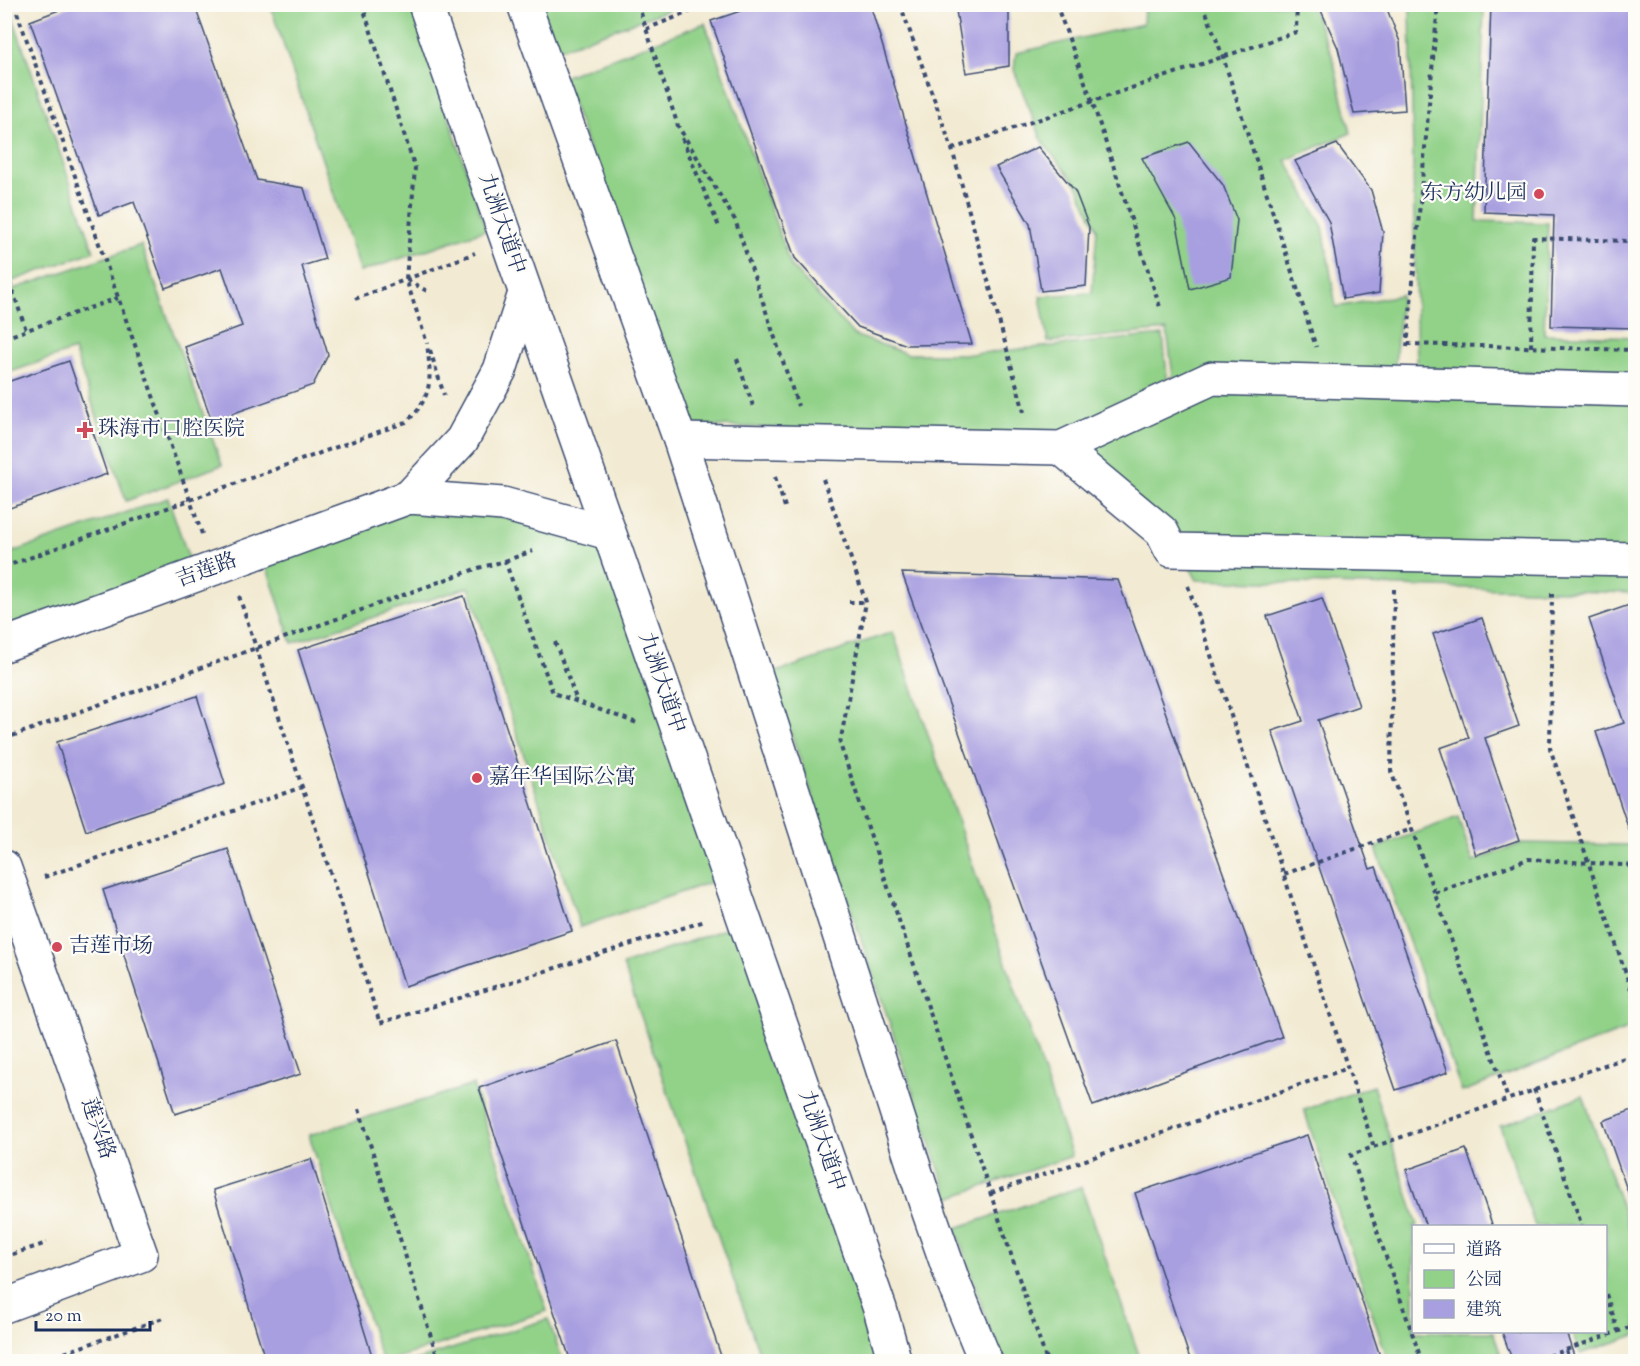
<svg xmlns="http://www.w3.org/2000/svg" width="1640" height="1366" font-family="'Sorts Mill Goudy','Noto Serif SC',serif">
<rect width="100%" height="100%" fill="#fdfcf7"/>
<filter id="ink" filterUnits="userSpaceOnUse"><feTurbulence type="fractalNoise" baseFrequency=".0167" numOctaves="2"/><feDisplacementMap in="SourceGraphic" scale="12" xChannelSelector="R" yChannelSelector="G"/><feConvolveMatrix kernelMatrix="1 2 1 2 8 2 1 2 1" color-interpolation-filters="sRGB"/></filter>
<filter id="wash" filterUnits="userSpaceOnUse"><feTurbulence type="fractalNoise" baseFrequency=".008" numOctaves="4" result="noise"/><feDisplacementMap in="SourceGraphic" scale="24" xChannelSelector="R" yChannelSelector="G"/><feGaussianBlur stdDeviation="1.35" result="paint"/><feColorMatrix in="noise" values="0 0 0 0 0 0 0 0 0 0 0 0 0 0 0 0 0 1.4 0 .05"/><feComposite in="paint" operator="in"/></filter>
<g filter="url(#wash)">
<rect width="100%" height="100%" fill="#f2ead2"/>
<g fill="#91d188" stroke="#568073" stroke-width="1.5">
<polygon points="8,4 94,251 5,284 4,5"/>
<polygon points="540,4 682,5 557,50"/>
<polygon points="1150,4 1310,5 1332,55 1351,133 1286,160 1323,227 1336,307 1401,295 1394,376 1174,385 1167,330 1048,342 1040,296 1092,293 1097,229 1077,185 1043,143 1014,70 1016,53 1143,24 1144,6"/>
<polygon points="270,5 412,5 486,230 360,272"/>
<polygon points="1410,5 1484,5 1477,221 1548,223 1544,334 1635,337 1635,377 1417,368"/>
<polygon points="705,23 791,266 854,335 908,354 972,354 1163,335 1168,386 1061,438 688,425 563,77"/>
<polygon points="141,245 222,465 126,501 74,350 5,374 5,292"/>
<polygon points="1216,389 1635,400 1635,593 1197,580 1167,527 1083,450"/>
<polygon points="168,498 190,562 5,627 4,555"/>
<polygon points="410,509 502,516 605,547 717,880 580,927 469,587 292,643 264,559"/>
<polygon points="893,632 1072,1156 949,1198 771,674"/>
<polygon points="1458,817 1473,862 1523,843 1628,845 1636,843 1635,1026 1462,1092 1376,848"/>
<polygon points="742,923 896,1361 762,1361 623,965"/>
<polygon points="473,1085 547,1311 387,1361 382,1361 309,1135"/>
<polygon points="1373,1086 1418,1226 1414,1226 1414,1332 1493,1332 1503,1361 1388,1361 1304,1110"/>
<polygon points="1583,1096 1635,1245 1636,1335 1580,1354 1572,1332 1606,1332 1606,1226 1535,1226 1500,1126"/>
<polygon points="1081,1187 1141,1361 1000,1361 956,1228"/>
<polygon points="548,1319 563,1361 413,1361"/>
</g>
<g id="blocks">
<g fill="#a89fe0">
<polygon points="75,4 194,4 257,180 304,188 325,259 302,266 328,355 313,385 212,421 185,347 242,326 222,268 165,288 134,202 99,215 30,21"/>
<polygon points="761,4 870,4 972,344 907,345 858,327 795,258 711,21"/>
<polygon points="955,4 1009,4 1009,66 966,73"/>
<polygon points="1318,4 1385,4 1400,42 1405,110 1354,114 1338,48"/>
<polygon points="1491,4 1635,4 1635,199 1633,259 1635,259 1635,328 1551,326 1554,215 1484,212"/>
<polygon points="1189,142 1223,185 1237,220 1231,277 1190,289 1176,220 1142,158"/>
<polygon points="1337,144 1371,190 1383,232 1379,293 1343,299 1329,222 1295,161"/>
<polygon points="1038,147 1075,191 1089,227 1086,286 1041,291 1030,224 996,167"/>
<polygon points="69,361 107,474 4,510 4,383"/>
<polygon points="902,573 1118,580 1282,1037 1093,1106"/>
<polygon points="464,596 572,931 405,986 298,650"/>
<polygon points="1322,598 1359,706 1318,720 1370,869 1376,867 1448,1072 1396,1090 1272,731 1303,721 1267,616"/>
<polygon points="1635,603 1635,832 1630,833 1596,732 1624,723 1589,619"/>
<polygon points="1482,618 1519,726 1485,738 1519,840 1476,855 1440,748 1469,738 1433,634"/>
<polygon points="197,696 225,784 86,831 57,742"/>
<polygon points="228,849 301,1074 175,1114 103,890"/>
<polygon points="616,1041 723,1362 571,1362 479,1088"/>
<polygon points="1635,1109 1635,1201 1631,1201 1603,1121"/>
<polygon points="1307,1135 1382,1362 1191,1362 1135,1193"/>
<polygon points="1466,1149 1493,1227 1426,1227 1406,1170"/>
<polygon points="311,1159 374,1362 266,1362 213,1190"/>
<polygon points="1502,1332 1566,1332 1576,1362 1513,1362"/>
</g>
</g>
</g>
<g filter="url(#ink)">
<use href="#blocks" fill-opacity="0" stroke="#3b4b6f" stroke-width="1.5"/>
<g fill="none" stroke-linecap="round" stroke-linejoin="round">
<g stroke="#3b4b6f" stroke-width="36">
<g id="street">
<polyline points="680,440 1061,448 1212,378 1636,390"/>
<polyline points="1061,448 1162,532 1171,550 1636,559"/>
<polyline points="4,867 141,1255 4,1306"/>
</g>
</g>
<g stroke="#3b4b6f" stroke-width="36">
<g id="secondary">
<polyline points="409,497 462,440 500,370 525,293"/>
<polyline points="4,645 409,497 503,504 609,533"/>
</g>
</g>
<g stroke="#3b4b6f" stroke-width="36">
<g id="primary">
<polyline points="425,4 880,1309 895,1362"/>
<polyline points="524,4 680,440 925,1201 954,1284 986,1362"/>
</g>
</g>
<g stroke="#3b4b6f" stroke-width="4" stroke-dasharray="4.5 4.5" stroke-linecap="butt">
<polyline points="14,4 202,534"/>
<polyline points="362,4 415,168 406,279 427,343"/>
<polyline points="638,4 678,126 735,220 798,406"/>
<polyline points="900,4 952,149 1024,412"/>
<polyline points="1056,4 1092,101 1161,310"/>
<polyline points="1203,4 1223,57 1316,347"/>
<polyline points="646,29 709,4"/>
<polyline points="682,138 720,229"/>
<polyline points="952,149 1296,32 1297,4"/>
<polyline points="4,265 26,330"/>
<polyline points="407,280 427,291"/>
<polyline points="355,299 475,253"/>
<polyline points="4,338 118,298"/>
<polyline points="1407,344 1636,350"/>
<polyline points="1407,347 1438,4"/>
<polyline points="1531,347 1533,238 1629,241"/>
<polyline points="430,350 444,395"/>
<polyline points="737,359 753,406"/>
<polyline points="775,477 785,507"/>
<polyline points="823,479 866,602 840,744 1047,1362"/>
<polyline points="505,561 533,551"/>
<path d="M4,567L406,422C434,396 431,379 427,343"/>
<polyline points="1188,586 1374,1147"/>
<polyline points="1394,589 1391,771 1508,1099"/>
<polyline points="1552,593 1550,748 1636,1004"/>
<polyline points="239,596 380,1023 705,921"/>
<polyline points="849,602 866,602"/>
<polyline points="555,642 577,701"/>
<polyline points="4,739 478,568 505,561 553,693 637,723"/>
<polyline points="1284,874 1412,829"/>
<polyline points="44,877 302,787"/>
<polyline points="1435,893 1528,859 1636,866"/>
<polyline points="1534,1089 1582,1226"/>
<polyline points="359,1109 439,1362"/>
<polyline points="991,1193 1348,1068"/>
<polyline points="4,1257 47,1243"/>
<polyline points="1606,1294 1618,1331"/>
<polyline points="1566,1350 1570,1362"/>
<polyline points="39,1362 163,1318"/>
<polyline points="1422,1362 1351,1155 1636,1054"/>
<polyline points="1532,1362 1636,1325"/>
</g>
<use href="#street" stroke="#fff" stroke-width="33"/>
<use href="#secondary" stroke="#fff" stroke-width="33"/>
<use href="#primary" stroke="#fff" stroke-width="33"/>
</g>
</g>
<g fill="#d1495b" stroke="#fdfcf7" stroke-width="2">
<circle cx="1539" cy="194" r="6"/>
<path d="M82 421h6v6h6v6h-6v6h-6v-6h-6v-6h6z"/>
<circle cx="477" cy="778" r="6"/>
<circle cx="57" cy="947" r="6"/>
</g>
<g text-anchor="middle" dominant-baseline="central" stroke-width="4.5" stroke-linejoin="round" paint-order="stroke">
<g font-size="21" fill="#1b2f5e" stroke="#fdfcf7" text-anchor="start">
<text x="1527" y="194" text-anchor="end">东方幼儿园</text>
<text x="98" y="430">珠海市口腔医院</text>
<text x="489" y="778">嘉年华国际公寓</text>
<text x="69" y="947">吉莲市场</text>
</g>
<g font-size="21" fill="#1b2f5e" stroke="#fdfcf7">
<text transform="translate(501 224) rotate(71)">九洲大道中</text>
<text transform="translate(207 571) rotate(-20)">吉莲路</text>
<text transform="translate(661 683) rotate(71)">九洲大道中</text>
<text transform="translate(97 1129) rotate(71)">莲兴路</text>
<text transform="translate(821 1141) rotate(71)">九洲大道中</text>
</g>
</g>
<rect width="1640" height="1366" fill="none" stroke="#fdfcf7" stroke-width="24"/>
<rect x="1412" y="1225" width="195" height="108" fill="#fdfcf7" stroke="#a3aaba" stroke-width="1.5"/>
<rect x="1424" y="1244" width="30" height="9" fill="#ffffff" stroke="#a3aaba" stroke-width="1.5"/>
<text x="1466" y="1255" font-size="18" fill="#1b2f5e">道路</text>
<rect x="1424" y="1270" width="30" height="18" fill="#91d188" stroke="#a3aaba" stroke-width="1.5"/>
<text x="1466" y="1285" font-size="18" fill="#1b2f5e">公园</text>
<rect x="1424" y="1300" width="30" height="18" fill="#a89fe0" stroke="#a3aaba" stroke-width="1.5"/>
<text x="1466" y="1315" font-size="18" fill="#1b2f5e">建筑</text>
<path d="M36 1321v9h114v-9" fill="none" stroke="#1b2f5e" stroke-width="3"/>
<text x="45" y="1321" font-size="18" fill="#1b2f5e" stroke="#fdfcf7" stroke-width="4.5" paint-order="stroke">20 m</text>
</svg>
